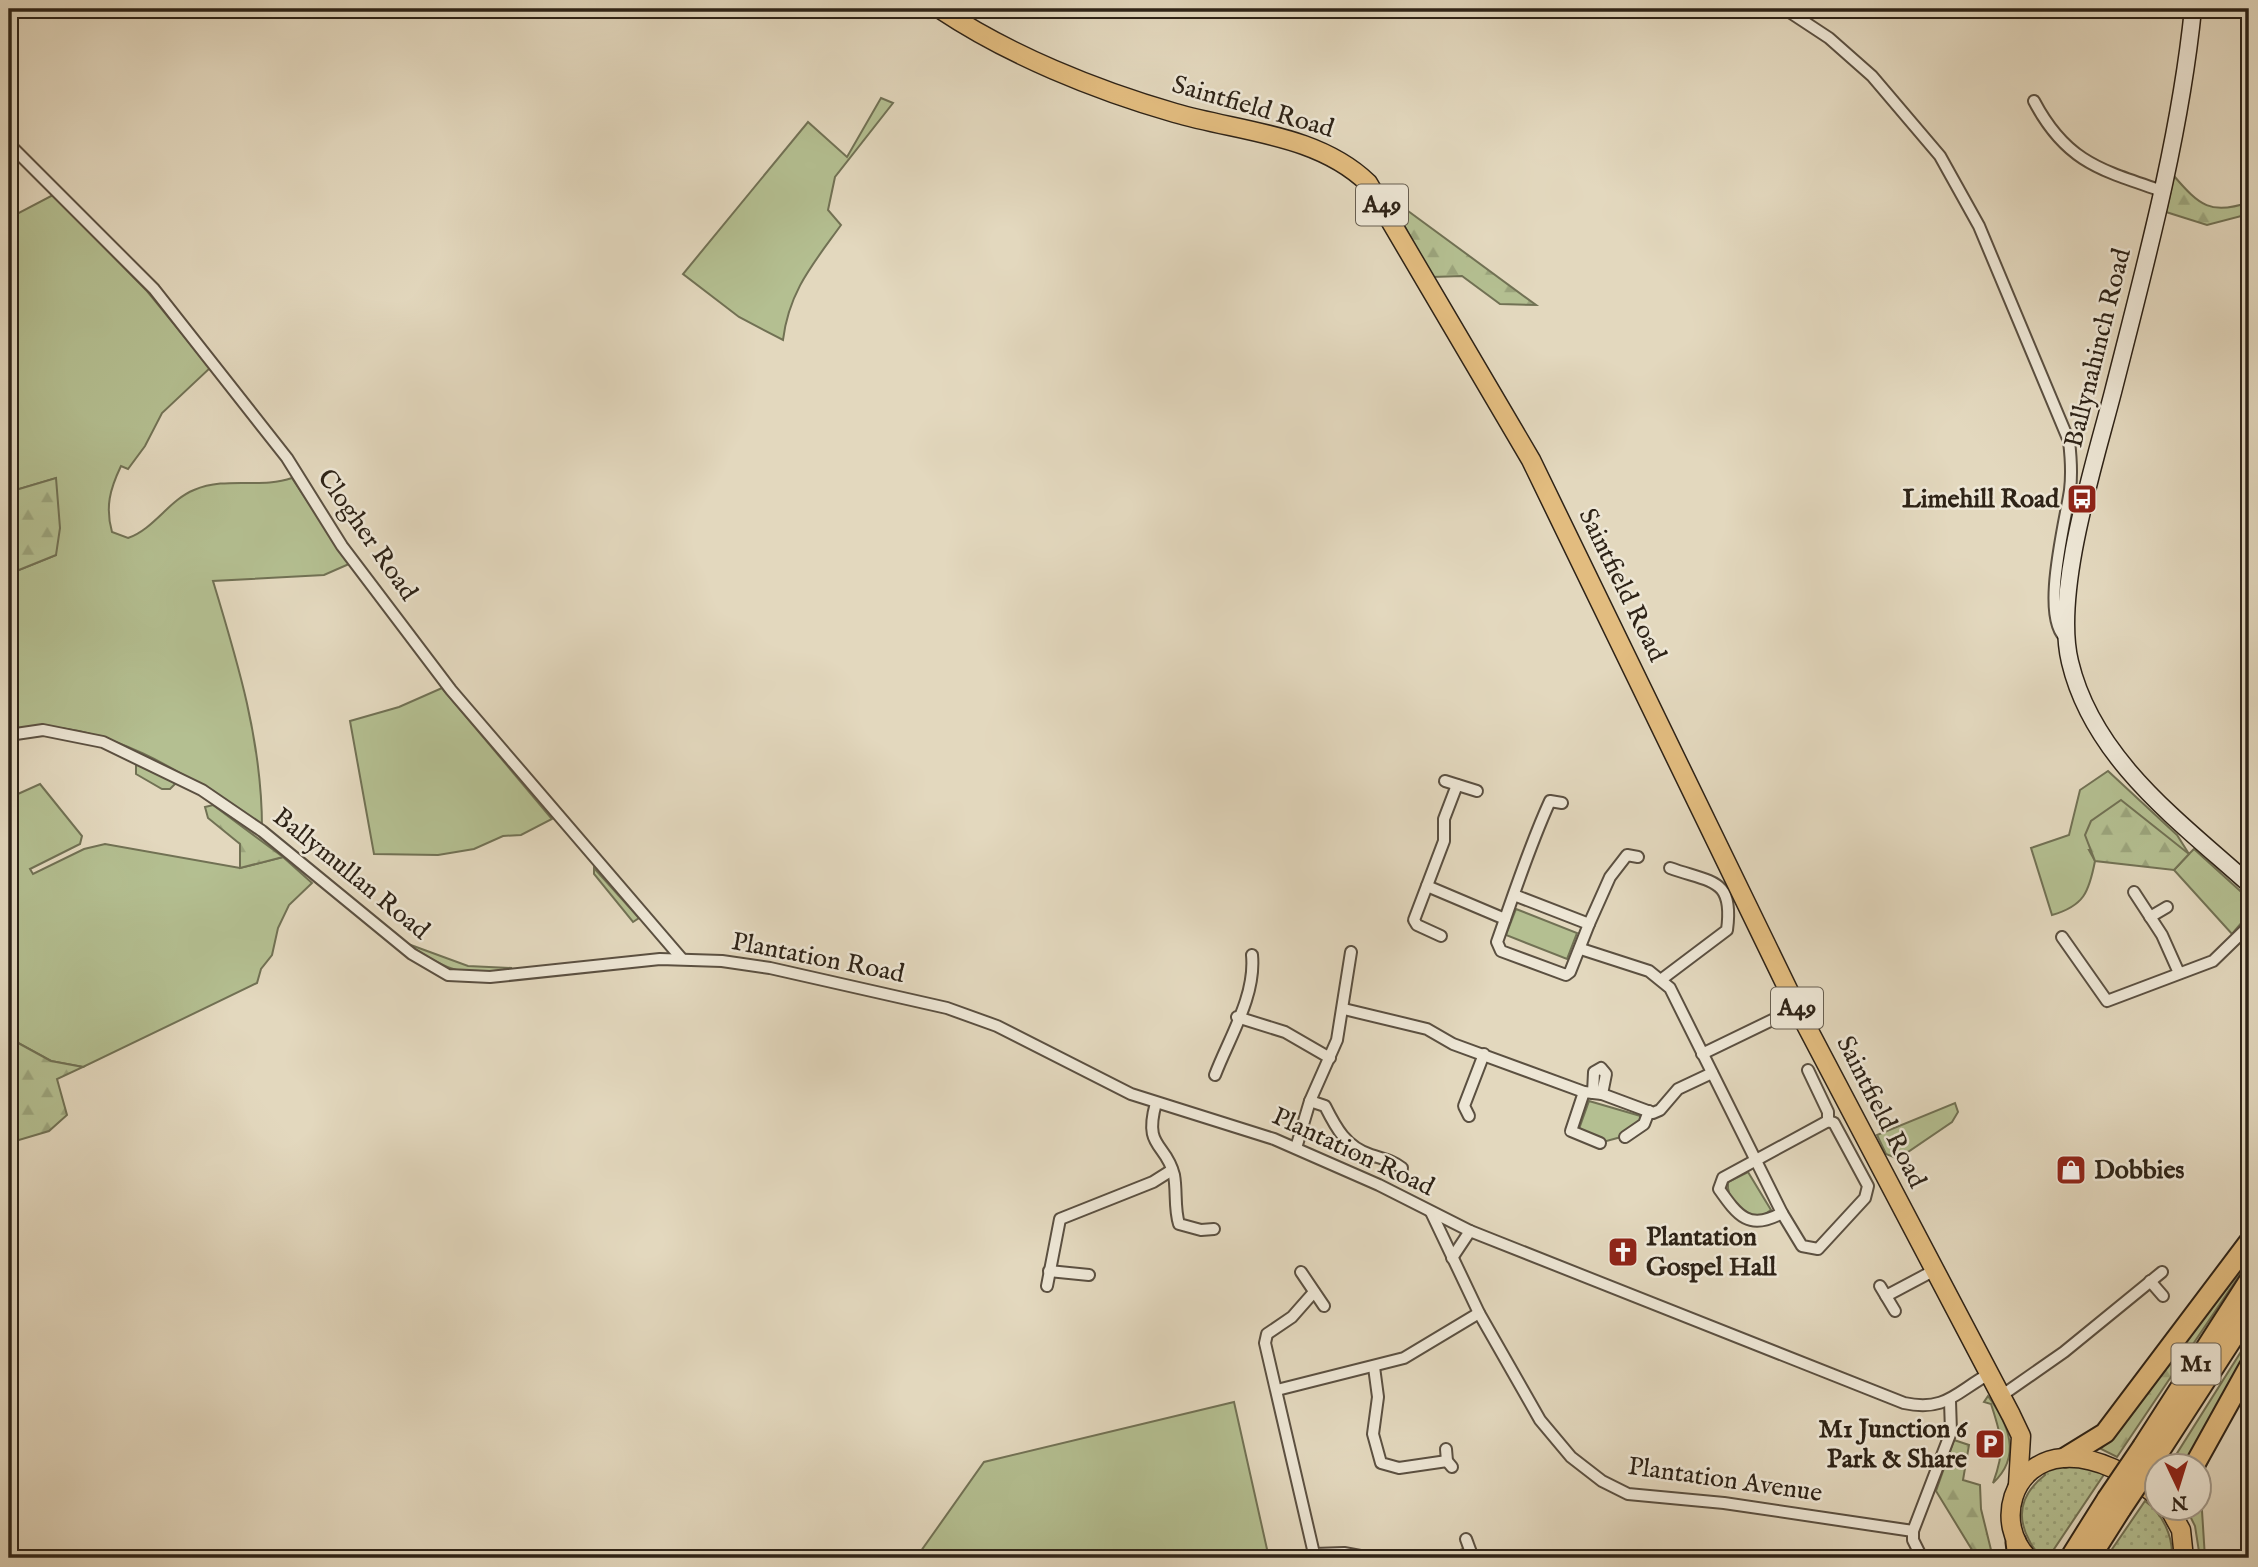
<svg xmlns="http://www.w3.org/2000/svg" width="2258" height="1567" font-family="'IM FELL English',serif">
<defs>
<pattern id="forest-firs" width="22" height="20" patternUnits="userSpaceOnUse" patternTransform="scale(1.75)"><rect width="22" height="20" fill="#b4bf91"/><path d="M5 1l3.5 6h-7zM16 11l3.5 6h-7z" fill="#9ba47c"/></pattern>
<pattern id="garden-dots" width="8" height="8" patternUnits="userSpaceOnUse" patternTransform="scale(1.75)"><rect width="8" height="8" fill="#b4bf91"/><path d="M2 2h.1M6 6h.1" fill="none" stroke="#9ba47c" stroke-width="1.8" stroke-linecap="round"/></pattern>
</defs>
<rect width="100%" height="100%" fill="#e3d8be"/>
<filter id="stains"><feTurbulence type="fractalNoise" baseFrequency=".00286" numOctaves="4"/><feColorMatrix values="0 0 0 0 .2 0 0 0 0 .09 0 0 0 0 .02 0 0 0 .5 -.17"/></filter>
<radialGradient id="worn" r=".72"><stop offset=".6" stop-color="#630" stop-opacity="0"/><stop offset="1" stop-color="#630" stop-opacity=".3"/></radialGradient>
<g fill="#b4bf91" stroke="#717154" stroke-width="2">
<path d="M881,98L893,103L835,177L828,210L841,225C813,264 789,291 783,340L739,317L683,274L808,122L847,157Z"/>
<path d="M53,195L147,291L210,368L162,413L145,446L128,469L121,466C110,489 105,507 112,532L128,538C154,529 169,500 194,490C227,476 261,489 292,478L349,564L324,575L213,581C238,663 262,742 262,828C196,779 95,711 9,730V574L56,555V478L9,492V218Z"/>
<polygon points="442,688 552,819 521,835 503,836 474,849 438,855 374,854 350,721 399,707"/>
<polygon points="136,764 176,783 170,789 162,789 136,774"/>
<path d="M2108,771L2177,835L2189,854L2194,849L2249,899V914L2232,934L2174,870L2189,854L2089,850L2095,861C2089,892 2084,906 2052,915L2031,848L2069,835L2080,790Z"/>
<polygon points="40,784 82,836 80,844 30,869 33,874 84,849 105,844 240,868 283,857 312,883 289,905 278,928 272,955 261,969 257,983 83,1067 51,1061 9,1038 9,798"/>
<polygon points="594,868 639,918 633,922 594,874"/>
<polygon points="1516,909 1577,933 1567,959 1506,935"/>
<path d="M408,944L468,966L512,968C465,978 446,971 408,944Z"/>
<polygon points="1589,1101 1644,1117 1621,1137 1603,1142 1579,1129"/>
<polygon points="1955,1103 1958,1112 1952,1122 1902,1156 1896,1158 1886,1154 1877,1135"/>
<path d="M1748,1172L1771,1210L1758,1218C1742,1210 1726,1202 1728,1182Z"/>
<polygon points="2249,1339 2249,1356 2186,1465 2169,1466"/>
<path d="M1988,1396C2009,1425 2022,1456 1993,1483C2006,1448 2002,1438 1991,1404L1984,1402Z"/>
<polygon points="1234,1402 1269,1558 916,1558 984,1462"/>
<polygon points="2211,1455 2200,1479 2205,1558 2200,1558 2195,1526 2186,1508 2198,1508 2199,1475"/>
</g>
<g fill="url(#forest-firs)" stroke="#717154" stroke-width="2">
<path d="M2174,176C2199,205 2211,216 2249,202V214L2207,225L2166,212Z"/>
<polygon points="1389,197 1536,305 1500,304 1462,276 1432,277"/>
<polygon points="56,478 60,528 56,555 9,574 9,492"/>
<polygon points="2121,800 2189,854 2174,870 2095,861 2085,835 2091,821"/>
<polygon points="213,805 283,857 240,868 240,844 208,818 205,807"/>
<polygon points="9,1038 51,1061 83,1067 57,1079 67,1115 49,1131 9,1143"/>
<polygon points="2249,1254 2249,1261 2117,1457 2101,1449"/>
<polygon points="1954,1440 1969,1445 1963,1480 1980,1485 1981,1509 1993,1558 1977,1558 1936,1491"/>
</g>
<g fill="url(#garden-dots)" stroke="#717154" stroke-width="2">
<path d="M2062,1465H2081L2105,1473L2048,1558C2038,1555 2033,1549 2029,1540C2015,1514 2023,1492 2045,1475L2043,1470Z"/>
<path d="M2145,1501C2163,1514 2173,1536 2172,1558H2106Z"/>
</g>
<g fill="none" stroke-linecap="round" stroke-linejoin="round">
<g stroke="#5b5041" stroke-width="14">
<g id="street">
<path d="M1785,9L1829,38L1872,76L1940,156L1979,226L2069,441C2071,458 2072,474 2070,490C2066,519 2039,621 2067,639"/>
<path d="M2034,101C2066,162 2101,170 2162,191"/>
<polyline points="9,144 154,289 287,458 342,546 451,690 682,959"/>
<path d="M9,735L43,730L103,742L202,790L262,831L412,954L448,975L490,977L660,959L722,961L770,968L947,1008L997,1026L1131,1094L1274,1139L1379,1185L1470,1231L1904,1403C1946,1412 1956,1392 1989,1374"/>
<polyline points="1445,781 1477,791"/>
<polyline points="1427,886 1505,919"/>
<polyline points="2134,892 2162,935 2179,973"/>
<path d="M1514,895L1589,924L1570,972L1566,975L1501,951L1497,942C1514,894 1529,847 1550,801L1562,803"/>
<polyline points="2150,917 2167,907"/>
<polyline points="1589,924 1610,877 1627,855 1638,857"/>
<polyline points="1441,936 1417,925 1414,920 1444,841 1444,819 1457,785"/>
<polyline points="2062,937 2107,1001 2213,961 2249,926"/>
<polyline points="1581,949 1649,971 1670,988 1782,1213 1802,1246 1818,1249 1865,1198 1868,1186 1834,1123 1828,1121"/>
<path d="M1662,979L1727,930C1734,878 1712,883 1670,868"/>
<polyline points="1344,1009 1427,1029 1453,1044 1584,1092 1602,1094 1653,1113 1660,1110 1678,1089 1712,1073"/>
<polyline points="1237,1017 1285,1032 1330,1058"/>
<polyline points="1702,1054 1797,1008"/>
<path d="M1215,1075C1229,1038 1256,996 1252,955"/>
<polyline points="1584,1092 1571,1131 1600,1143"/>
<polyline points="1593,1093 1594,1072 1601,1068 1606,1074 1602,1094"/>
<path d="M1310,1101L1325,1106C1336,1128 1346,1147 1371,1155C1383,1159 1392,1160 1402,1168"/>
<path d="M1156,1103C1143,1149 1166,1142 1174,1175C1177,1191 1174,1208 1179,1224L1201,1230L1214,1229"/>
<polyline points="1469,1116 1464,1106 1484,1054"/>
<polyline points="1625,1137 1644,1124 1649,1111"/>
<polyline points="1296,1148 1310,1101 1337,1040 1351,952"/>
<polyline points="1431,1212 1479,1313 1540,1420 1571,1457 1602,1481 1628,1494 1724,1503 1913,1531"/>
<path d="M1782,1213C1749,1231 1738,1216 1719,1189L1723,1178L1828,1121V1112L1808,1070"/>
<polyline points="1452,1258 1470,1231"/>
<polyline points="1049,1271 1089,1275"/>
<polyline points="1301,1272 1324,1306"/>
<polyline points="2150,1281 2163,1296"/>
<polyline points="1047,1286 1060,1219 1153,1182 1172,1170"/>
<polyline points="1880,1286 1895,1311"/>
<polyline points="1314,1292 1292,1317 1267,1334 1265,1343 1315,1558"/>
<polyline points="1886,1296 1933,1271"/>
<polyline points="1374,1367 1378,1397 1373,1434 1381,1463 1399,1468 1447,1461"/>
<polyline points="1277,1390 1404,1358 1479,1313"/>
<polyline points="2001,1396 2064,1352 2162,1272"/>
<polyline points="1446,1449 1447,1461 1452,1467"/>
<polyline points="1466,1539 1473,1558"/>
<polyline points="1314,1554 1344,1553 1371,1558"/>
<polyline points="1454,1558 1471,1553"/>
<polyline points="1922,1558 1913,1540 1913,1531 1951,1432 1950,1401"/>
</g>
</g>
<g stroke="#2e2317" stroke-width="19">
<path id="secondary" d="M2193,9C2180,138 2145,266 2113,392C2095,462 2053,592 2070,662C2093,759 2179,821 2249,884"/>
</g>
<g stroke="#2e2317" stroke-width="21">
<g id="primary">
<path d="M940,9C1009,55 1095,90 1175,113C1240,132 1317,134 1368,183L1531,460L1797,1008L2011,1415L2021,1436L2018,1485"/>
<polyline points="2169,1508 2181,1530 2184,1558"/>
<path d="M2028,1558C1994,1523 2012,1462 2063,1458C2096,1455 2132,1476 2156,1495"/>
</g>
</g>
<g stroke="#2e2317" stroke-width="23">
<g id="highway">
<polyline points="2143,1446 2249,1281"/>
<polyline points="2157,1455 2249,1313"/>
<polyline points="2066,1457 2105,1433 2249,1242"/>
<polyline points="2194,1466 2249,1367"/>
<polyline points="2175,1516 2176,1508"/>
<polyline points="2016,1542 2018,1558"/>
<polyline points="2070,1558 2107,1499"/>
<polyline points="2090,1558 2121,1509"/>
</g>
</g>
<use href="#street" stroke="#ede6d5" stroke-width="10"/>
<use href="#secondary" stroke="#ede6d5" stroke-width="16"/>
<use href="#primary" stroke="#e2bc7f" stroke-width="18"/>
<use href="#highway" stroke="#e2bc7f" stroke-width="19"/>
<g stroke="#2e2317" stroke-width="23" stroke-linecap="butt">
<g id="highway-bridge">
<polyline points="2107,1499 2143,1446"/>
<polyline points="2121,1509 2157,1455"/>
</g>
</g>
<use href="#highway-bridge" stroke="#e2bc7f" stroke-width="19"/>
</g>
<defs>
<g id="bus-square" transform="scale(1.575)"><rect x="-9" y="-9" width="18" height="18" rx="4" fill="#8f2418" stroke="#ede6d5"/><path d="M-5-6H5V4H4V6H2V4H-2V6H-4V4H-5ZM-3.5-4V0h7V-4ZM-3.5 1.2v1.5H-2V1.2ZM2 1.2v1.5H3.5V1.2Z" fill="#fff"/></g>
<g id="shop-square" transform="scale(1.575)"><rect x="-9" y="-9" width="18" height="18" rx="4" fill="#8f2418" stroke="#ede6d5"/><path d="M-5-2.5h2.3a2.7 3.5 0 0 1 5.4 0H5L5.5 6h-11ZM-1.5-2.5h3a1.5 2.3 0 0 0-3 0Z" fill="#fff"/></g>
<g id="church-square" transform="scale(1.575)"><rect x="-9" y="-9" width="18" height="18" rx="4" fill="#8f2418" stroke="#ede6d5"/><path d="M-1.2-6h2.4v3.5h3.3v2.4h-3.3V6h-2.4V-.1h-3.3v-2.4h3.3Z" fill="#fff"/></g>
<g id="parking-square" transform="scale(1.575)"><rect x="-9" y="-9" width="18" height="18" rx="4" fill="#8f2418" stroke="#ede6d5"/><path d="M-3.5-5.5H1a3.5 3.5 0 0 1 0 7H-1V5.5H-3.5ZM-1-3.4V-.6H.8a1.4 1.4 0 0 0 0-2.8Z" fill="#fff"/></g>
</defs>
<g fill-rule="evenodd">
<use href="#bus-square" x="2082" y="499"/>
<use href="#shop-square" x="2071" y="1170"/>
<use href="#church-square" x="1623" y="1252"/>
<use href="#parking-square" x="1990" y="1444"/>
</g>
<g text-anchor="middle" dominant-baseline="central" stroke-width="5" stroke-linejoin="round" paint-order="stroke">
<g fill="#ede6d5" stroke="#675e50" stroke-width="2">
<rect x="1356" y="184.5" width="52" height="41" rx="5"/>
<rect x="1771" y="987.5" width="52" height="41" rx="5"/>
<rect x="2171.5" y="1343.5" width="49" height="41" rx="5"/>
</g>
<g font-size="24" font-weight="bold" fill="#2e2317">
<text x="1382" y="205">A49</text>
<text x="1797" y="1008">A49</text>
<text x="2196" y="1364">M1</text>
</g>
<g font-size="26" fill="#2e2317" stroke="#ede6d5">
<text transform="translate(1253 107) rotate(16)">Saintfield Road</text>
<text transform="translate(2098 348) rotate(-76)">Ballynahinch Road</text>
<text transform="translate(367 535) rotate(55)">Clogher Road</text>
<text transform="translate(1622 585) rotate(64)">Saintfield Road</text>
<text transform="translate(351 874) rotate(39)">Ballymullan Road</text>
<text transform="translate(818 958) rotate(11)">Plantation Road</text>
<text transform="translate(1881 1112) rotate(63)">Saintfield Road</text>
<text transform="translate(1353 1152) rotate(25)">Plantation Road</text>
<text transform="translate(1725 1480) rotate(8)">Plantation Avenue</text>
</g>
<g font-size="26" font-weight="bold" fill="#2e2317" stroke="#ede6d5" text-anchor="end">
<text x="2059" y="499">Limehill Road</text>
<text x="2094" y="1170" text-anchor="start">Dobbies</text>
<text x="1646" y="1237" text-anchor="start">Plantation<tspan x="1646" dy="30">Gospel Hall</tspan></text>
<text x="1967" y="1429">M1 Junction 6<tspan x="1967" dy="30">Park &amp; Share</tspan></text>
</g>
</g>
<rect width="2258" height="1567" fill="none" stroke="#e3d8be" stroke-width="35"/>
<rect x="10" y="10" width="2237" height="1546" fill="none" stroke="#2e2317" stroke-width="3.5"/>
<rect x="18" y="18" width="2223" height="1532" fill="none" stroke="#2e2317" stroke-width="2"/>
<g transform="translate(2178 1487) rotate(176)"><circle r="33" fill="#ede6d5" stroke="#a19889" stroke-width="2"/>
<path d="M0-5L12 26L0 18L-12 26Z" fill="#8f2418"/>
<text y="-10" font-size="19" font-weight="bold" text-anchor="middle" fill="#2e2317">N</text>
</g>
<rect width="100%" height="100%" filter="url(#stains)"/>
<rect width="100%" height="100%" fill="url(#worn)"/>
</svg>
